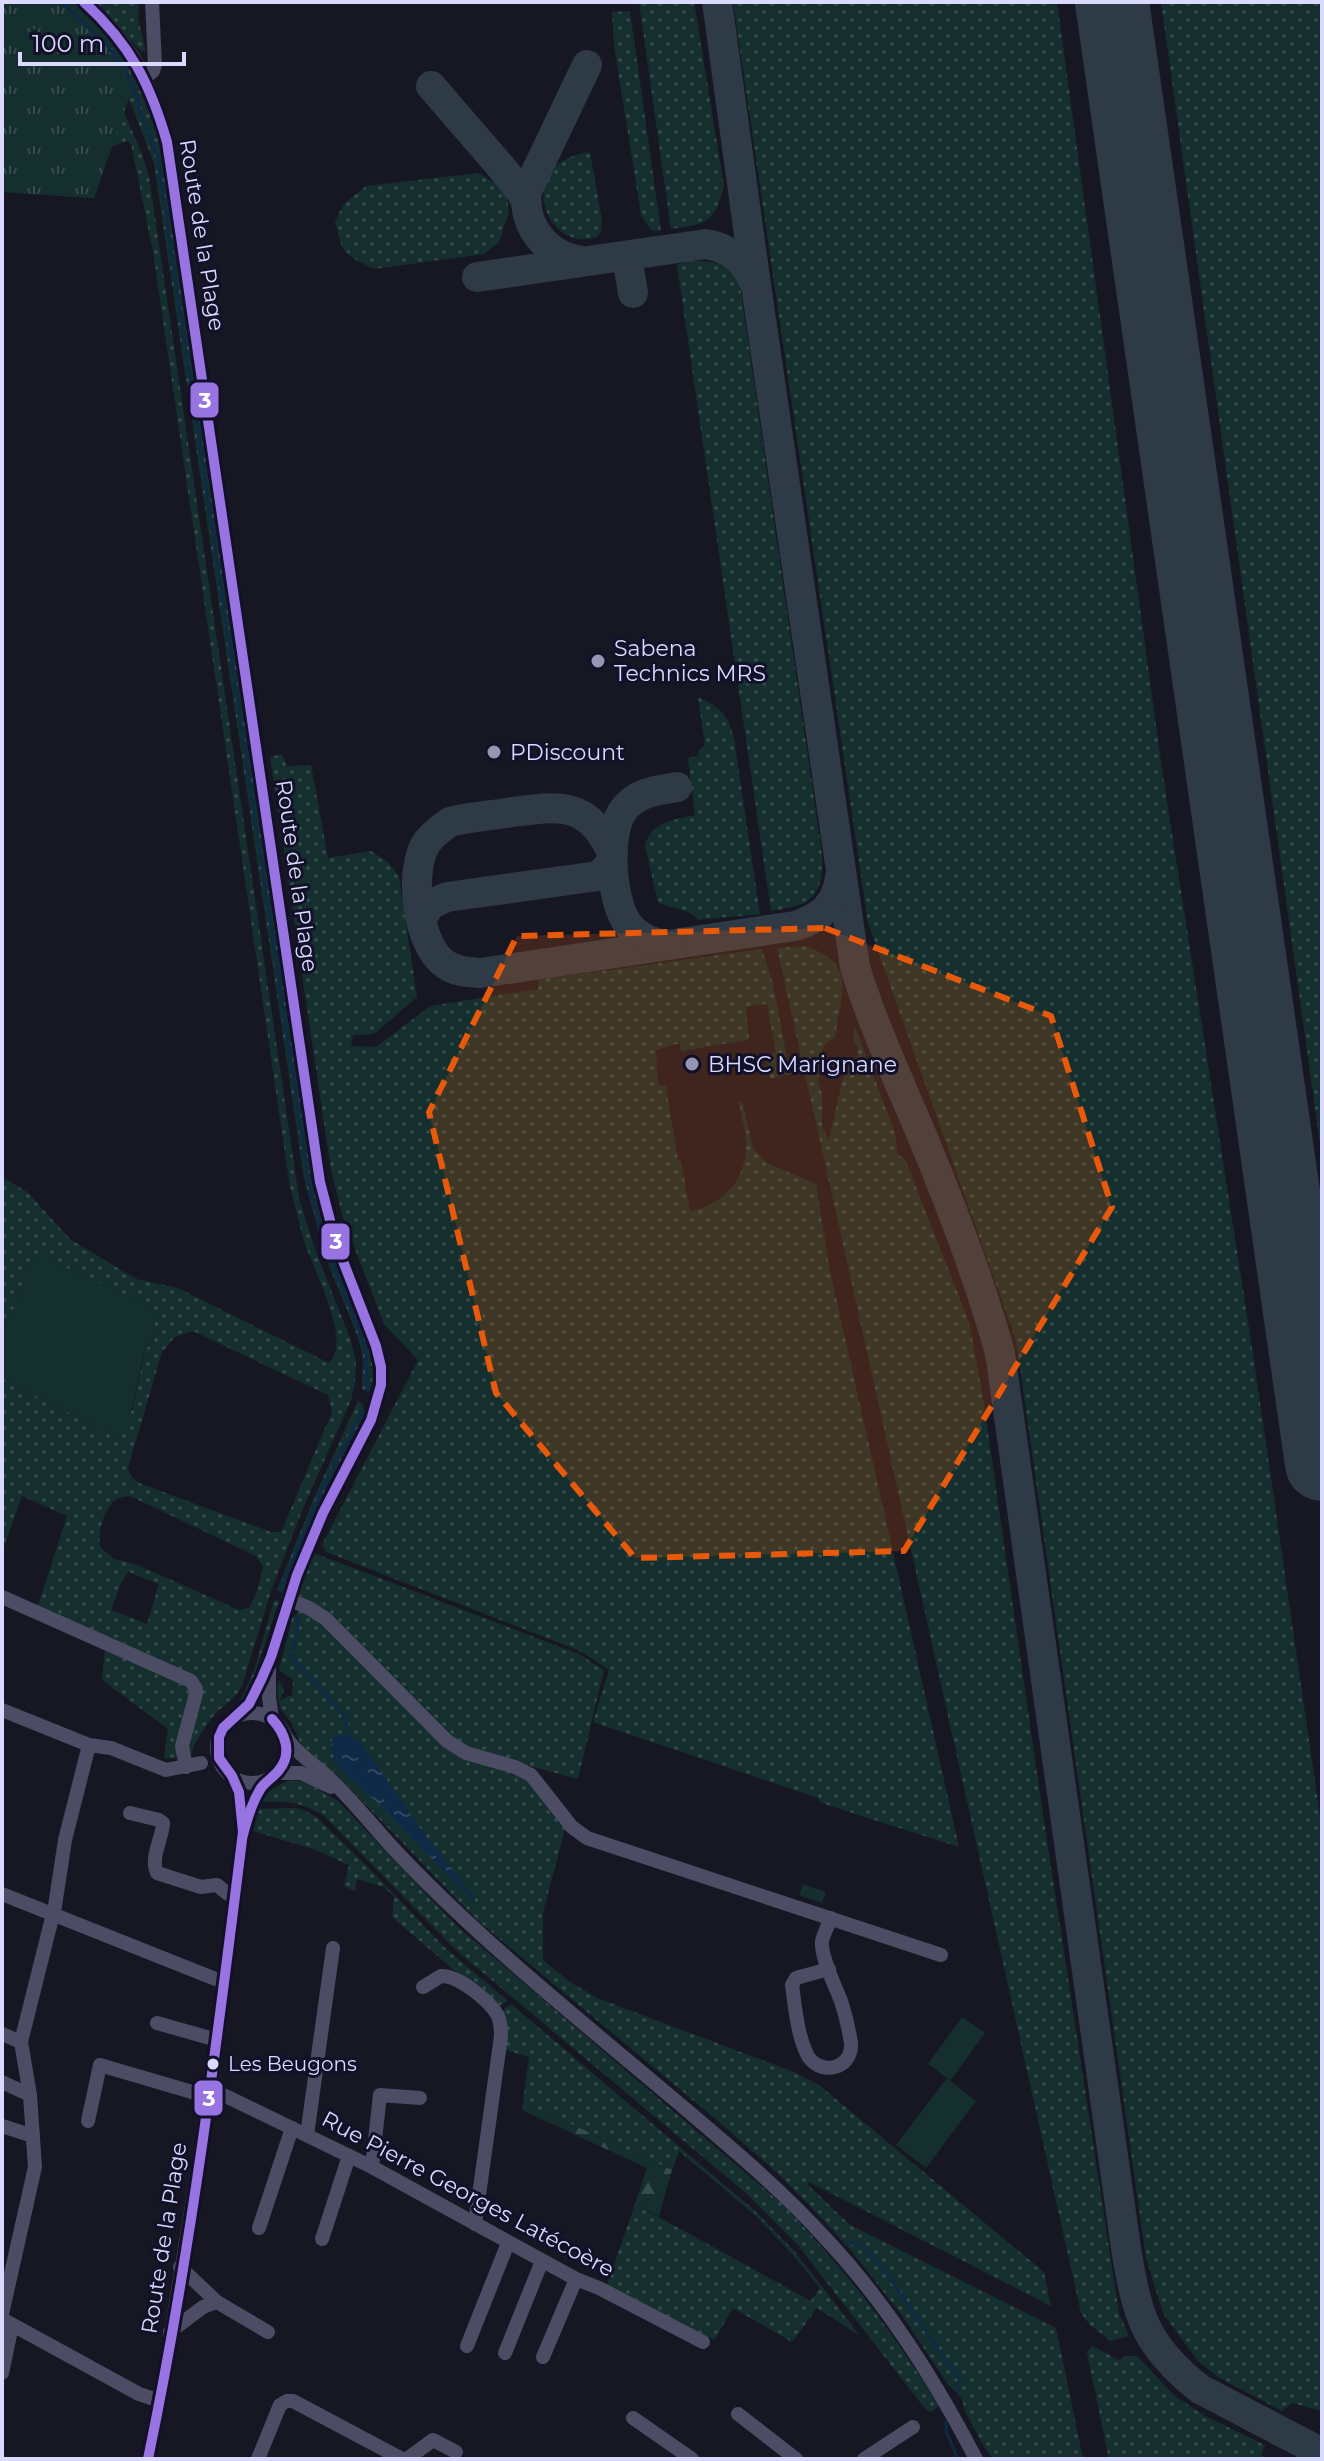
<svg xmlns="http://www.w3.org/2000/svg" width="1324" height="2461" font-family="Montserrat,sans-serif">
<defs>
<pattern id="grass-dots" width="8" height="8" patternUnits="userSpaceOnUse" patternTransform="scale(2)"><rect width="8" height="8" fill="#142f2d"/><path d="M2 2h.1M6 6h.1" fill="none" stroke="#364d4c" stroke-width="1.8" stroke-linecap="round"/></pattern>
<pattern id="forest-firs" width="22" height="20" patternUnits="userSpaceOnUse" patternTransform="scale(2)"><rect width="22" height="20" fill="#142f2d"/><path d="M5 1l3.5 6h-7zM16 11l3.5 6h-7z" fill="#364d4c"/></pattern>
<pattern id="park-tufts" width="24" height="20" patternUnits="userSpaceOnUse" patternTransform="scale(2)"><rect width="24" height="20" fill="#142f2d"/><path d="M3 7l-1-3M5 7V3M7 7l1-3M15 17l-1-3M17 17v-4M19 17l1-3" fill="none" stroke="#364d4c"/></pattern>
<pattern id="water-ripples" width="26" height="14" patternUnits="userSpaceOnUse" patternTransform="scale(2)"><rect width="26" height="14" fill="#0f2a47"/><path d="M2 4q2-2 4 0t4 0M15 11q2-2 4 0t4 0" fill="none" stroke="#314863"/></pattern>
</defs>
<rect width="100%" height="100%" fill="#171723"/>
<g fill="url(#grass-dots)" fill-rule="evenodd">
<path d="M2,2H26L119,101L142,154L149,177L299,1198L316,1252L350,1338L356,1361L355,1384L351,1400L302,1511L271,1591L242,1686C235,1699 226,1703 216,1713C207,1723 192,1746 190,1758H164L168,1729L102,1680L106,1636L37,1608L67,1516L22,1496L2,1553V1378L113,1436L132,1410L145,1351L159,1331L36,1254L2,1336V1177L27,1192L70,1239L136,1279L178,1288L329,1363C353,1341 312,1267 304,1241C299,1223 295,1205 290,1187L153,252L131,144L127,141L113,146L107,158L94,198L2,192ZM193,1331L328,1395L332,1412L281,1532H271L139,1483L131,1477L128,1468L162,1352L175,1337ZM130,1496L256,1556L263,1567L257,1591L249,1608L239,1610L135,1564L114,1559L100,1547C98,1533 102,1515 112,1503C116,1497 124,1497 130,1496ZM129,1572L159,1584L147,1624L111,1610L123,1579Z"/>
<path d="M76,2L138,72L153,113L164,159L342,1279C354,1308 383,1362 369,1392L362,1389L363,1357L357,1335L325,1256L304,1178L154,163L131,104L113,74Z"/>
<polygon points="96,2 139,2 138,18 146,52 141,51"/>
<path d="M639,2H694L724,186C714,223 707,224 671,229Z"/>
<polygon points="733,2 1057,2 1162,769 1253,1354 1322,1830 1322,2411 1292,2403 1282,2411 1218,2377 1198,2361 1163,2313 1146,2258 1016,1340 868,923"/>
<polygon points="1161,2 1322,2 1322,1158"/>
<polygon points="630,11 661,231 652,231 641,215 614,45 612,12"/>
<path d="M590,152L602,221L601,232L597,237C591,238 584,240 578,239C549,233 534,198 550,172C558,160 576,154 590,152Z"/>
<polygon points="479,173 496,184 507,197 509,212 499,242 484,254 374,269 351,257 342,247 335,222 343,205 366,186"/>
<path d="M689,261C717,261 723,262 740,285L822,854C824,897 812,905 771,911L677,265Z"/>
<path d="M698,697C722,709 726,712 734,738L760,914L698,920C689,907 671,910 658,902L645,846C650,822 674,820 695,815L688,758L698,756V752L705,745Z"/>
<path d="M282,754L287,766L311,765L328,858L371,851L389,863L399,877L417,997L374,1034L353,1035L351,1046L376,1047L430,1006L538,989V980L762,949L773,984L790,1074L770,1079L766,1056L776,1053L767,1004L746,1007L749,1040L681,1051L680,1043L656,1050L658,1085L666,1086L678,1161H681L690,1211C722,1206 747,1179 746,1145C746,1131 741,1116 739,1102L743,1103L753,1148L767,1163L816,1184L830,1271L959,1847L821,1803L818,1798L593,1722L609,1670L580,1651L326,1552L322,1545L418,1360L384,1324L343,1218L331,1170L270,757Z"/>
<path d="M805,946C858,964 841,992 835,1037L826,1043L822,1050L818,1081L822,1095V1127L829,1139L845,1069L855,1061L858,1055V1048L853,1041L855,1027L895,1133L898,1155L905,1159L969,1322L982,1391L1041,1801L1119,2313L1129,2336L1111,2341L1090,2325L1081,2313L777,948Z"/>
<polygon points="358,1401 362,1403 365,1413 324,1492 285,1593 277,1590 314,1498"/>
<polygon points="314,1553 579,1654 604,1670 578,1779 470,1750 454,1740 328,1614 299,1595 298,1591"/>
<polygon points="274,1600 279,1601 256,1671 243,1701 239,1703 254,1671"/>
<path d="M305,1611L317,1618L446,1747L527,1778L566,1826L543,1912V1960L570,1982L597,1998L789,2070L819,2085L1044,2272L1051,2306L809,2182L807,2184L850,2225L1056,2328L1083,2459H992C984,2446 976,2432 969,2419C960,2402 967,2400 949,2386L901,2314L849,2248L814,2210L773,2169L725,2127L477,1920L339,1777L302,1746L291,1722L280,1708L277,1693L279,1680L284,1690L280,1700L292,1695L293,1680L279,1670L292,1618L298,1612Z"/>
<path d="M288,1781H298L310,1784L338,1801L457,1926L782,2204C845,2269 891,2329 939,2406L931,2412L926,2410L797,2244L747,2194L456,1950L323,1815C299,1802 289,1801 262,1802C267,1790 277,1787 288,1781Z"/>
<polygon points="292,1808 301,1809 316,1817 364,1863 444,1947 508,2001 497,2007 392,1917 394,1896 384,1887 357,1879 355,1891 344,1886 349,1865 313,1849 253,1831 259,1809"/>
<polygon points="511,2004 754,2210 796,2253 860,2336 817,2308 792,2342 733,2308 714,2340 607,2285 635,2204 811,2301 820,2288 792,2254 756,2216 679,2151 672,2170 523,2102 529,2057 502,2049 501,2011"/>
<polygon points="1092,2346 1119,2360 1126,2356 1137,2356 1175,2396 1205,2416 1265,2445 1261,2455 1269,2459 1109,2459 1087,2353"/>
</g>
<polygon fill="url(#forest-firs)" points="523,2102 672,2170 659,2216 635,2204 647,2168 522,2110"/>
<polygon fill="url(#park-tufts)" points="2,2 76,2 111,36 138,72 94,198 2,192"/>
<g fill="#142f2d">
<path d="M35,1254L150,1305L157,1316L154,1327L160,1330C155,1337 148,1344 145,1352C134,1381 139,1415 113,1436L2,1378V1336Z"/>
<polygon points="803,1884 826,1892 822,1903 799,1895"/>
<polygon points="962,2017 985,2033 951,2080 948,2079 976,2101 926,2168 896,2145 947,2078 928,2064"/>
</g>
<polygon fill="url(#water-ripples)" points="338,1734 350,1736 360,1741 426,1836 475,1898 475,1903 376,1801 339,1768 334,1760 331,1743 333,1737"/>
<g fill="none" stroke-linecap="round" stroke-linejoin="round">
<g stroke="#0f2a47" stroke-width="3">
<polyline points="61,2 105,43 124,67 138,99 140,113 157,155 309,1184 326,1246 366,1348 367,1391"/>
<polyline points="282,1592 281,1589 322,1489 362,1412"/>
<polyline points="297,1616 299,1622 291,1656 340,1711 346,1721 351,1739"/>
<polyline points="845,2244 854,2243 864,2247 885,2271 961,2383 958,2391"/>
<polyline points="946,2422 946,2431 958,2459"/>
</g>
<g stroke="#2e3a46" stroke-width="30">
<path d="M717,2L756,285L855,967C873,1026 899,1081 923,1138C952,1208 980,1280 1000,1353L1126,2248C1137,2315 1144,2345 1200,2389L1322,2453"/>
<polyline points="431,86 501,167 522,193 526,202"/>
<polyline points="627,256 633,293"/>
<path d="M583,261C548,257 522,227 527,191L587,65"/>
<path d="M477,277L706,244C730,248 745,261 755,284"/>
<path d="M612,853C588,799 556,806 506,813C488,816 468,817 450,822C441,828 433,834 427,842C408,870 417,945 445,964C456,972 468,972 481,973L795,926C821,918 836,905 840,877"/>
<polyline points="422,918 431,904 447,897 598,876 608,867 613,855"/>
<path d="M669,945C655,944 640,938 630,927C611,905 606,837 622,812C634,793 656,790 677,787"/>
</g>
<polyline stroke="#2e3a46" stroke-width="74" points="1112,2 1322,1464"/>
<g stroke="#4c4d64" stroke-width="14">
<path d="M84,2C133,44 150,81 167,142L320,1182L336,1243L376,1346L381,1367V1385L371,1420L323,1513L297,1575L271,1657L261,1680L249,1704L239,1715"/>
<polyline points="146,77 153,71 155,65 152,2"/>
<polyline points="2,1597 191,1681 196,1689 196,1694 182,1746 186,1767"/>
<polyline points="288,1599 309,1608 326,1619 447,1741 466,1753 515,1767 531,1775 572,1827 587,1838 941,1955"/>
<polyline points="269,1670 269,1697 272,1719"/>
<polyline points="2,1710 89,1745 111,1748 166,1770 201,1763"/>
<circle cx="252" cy="1748" r="35"/>
<path d="M284,1734C296,1754 315,1764 331,1780C353,1801 372,1825 392,1847C479,1940 579,2019 676,2101C728,2145 781,2189 827,2240C888,2305 935,2380 976,2459"/>
<polyline points="277,1773 301,1773 331,1787"/>
<path d="M130,1813L159,1820L163,1823C162,1840 150,1857 157,1873L201,1887L217,1885L228,1894L235,1896"/>
<polyline points="244,1828 260,1789 268,1779"/>
<polyline points="2,1894 223,1982"/>
<path d="M829,1969L796,1978L792,1985C795,2006 797,2032 806,2052C816,2077 853,2071 851,2043C849,2030 845,2013 841,2001C835,1985 821,1958 822,1942C823,1934 828,1926 831,1918"/>
<path d="M423,1987L441,1976C458,1975 490,2001 498,2016C501,2023 501,2029 501,2036L475,2224"/>
<polyline points="157,2023 217,2040"/>
<polyline points="2,2034 21,2042"/>
<polyline points="2,2082 30,2095"/>
<polyline points="211,2089 372,2167 576,2279 599,2288 703,2342"/>
<polyline points="88,2121 100,2065 209,2097"/>
<polyline points="2,2126 33,2136"/>
<polyline points="307,2135 333,1948"/>
<polyline points="372,2167 380,2095 420,2098"/>
<polyline points="259,2228 292,2128"/>
<polyline points="322,2239 349,2156"/>
<polyline points="180,2267 217,2302 268,2332"/>
<polyline points="2,2314 35,2167 30,2095 21,2042 55,1906 65,1840 89,1745"/>
<polyline points="2,2319 139,2394 160,2401"/>
<polyline points="170,2332 203,2307 217,2302"/>
<polyline points="467,2346 508,2243"/>
<polyline points="505,2353 542,2261"/>
<polyline points="543,2357 576,2279"/>
<polyline points="2,2373 12,2325"/>
<polyline points="738,2414 796,2459"/>
<polyline points="633,2418 692,2459"/>
<polyline points="148,2459 160,2401 211,2089 235,1896 243,1832 240,1799 232,1776"/>
<polyline points="258,2459 280,2405 287,2401 293,2401 402,2459"/>
<polyline points="407,2459 433,2440 456,2452"/>
<polyline points="864,2459 913,2427"/>
</g>
<g stroke="#121129" stroke-width="16">
<g id="bus-1">
<path d="M84,2C130,44 150,83 167,142L320,1182L336,1243L376,1346L381,1367V1385L371,1420L323,1513L297,1575L271,1657L261,1680L249,1704L223,1728L219,1737V1758L232,1776L239,1792L243,1832C217,2042 191,2252 148,2459"/>
<path d="M243,1835C247,1819 252,1802 261,1788C266,1781 274,1777 279,1770C293,1753 285,1733 272,1719"/>
</g>
</g>
<use href="#bus-1" stroke="#9874e2" stroke-width="10"/>
</g>
<path fill="#e8590c" fill-opacity="0.2" stroke="#e8590c" stroke-width="6" stroke-dasharray="16 10" stroke-linejoin="round" d="M825,928L1051,1016L1112,1207L904,1551L635,1558L496,1393L429,1112L517,936Z"/>
<g fill="#9596b1" stroke="#121129" stroke-width="3">
<circle cx="598" cy="661" r="8"/>
<circle cx="494" cy="752" r="8"/>
<circle cx="692" cy="1064" r="8"/>
</g>
<circle fill="#d9dafe" stroke="#121129" stroke-width="3" cx="213" cy="2064" r="7"/>
<g text-anchor="middle" dominant-baseline="central" stroke-width="6" stroke-linejoin="round" paint-order="stroke">
<g font-size="20" fill="#d9dafe" stroke="#121129" text-anchor="start">
<text x="228" y="2064">Les Beugons</text>
</g>
<g font-size="22" fill="#d9dafe" stroke="#121129">
<text transform="translate(202 235) rotate(81)">Route de la Plage</text>
<text transform="translate(297 876) rotate(82)">Route de la Plage</text>
<text transform="translate(468 2194) rotate(28)">Rue Pierre Georges Latécoère</text>
<text transform="translate(164 2238) rotate(-81)">Route de la Plage</text>
</g>
<g font-size="22" fill="#d9dafe" stroke="#121129" text-anchor="start">
<text x="614" y="648">Sabena<tspan x="614" dy="25">Technics MRS</tspan></text>
<text x="510" y="752">PDiscount</text>
<text x="708" y="1064">BHSC Marignane</text>
</g>
</g>
<g stroke="#121129" stroke-width="3">
<rect x="189" y="381" width="31" height="38" rx="8" fill="#9874e2"/>
<rect x="320" y="1222" width="31" height="39" rx="8" fill="#9874e2"/>
<rect x="193" y="2079" width="31" height="38" rx="8" fill="#9874e2"/>
</g>
<g font-size="22" text-anchor="middle" font-weight="bold" fill="#fff">
<text x="205" y="408">3</text>
<text x="336" y="1249">3</text>
<text x="209" y="2106">3</text>
</g>
<rect width="1324" height="2461" fill="none" stroke="#d9dafe" stroke-width="8"/>
<path d="M20 52v12h164v-12" fill="none" stroke="#d9dafe" stroke-width="4"/>
<text x="32" y="52" font-size="24" fill="#d9dafe" stroke="#121129" stroke-width="6" paint-order="stroke">100 m</text>
</svg>
